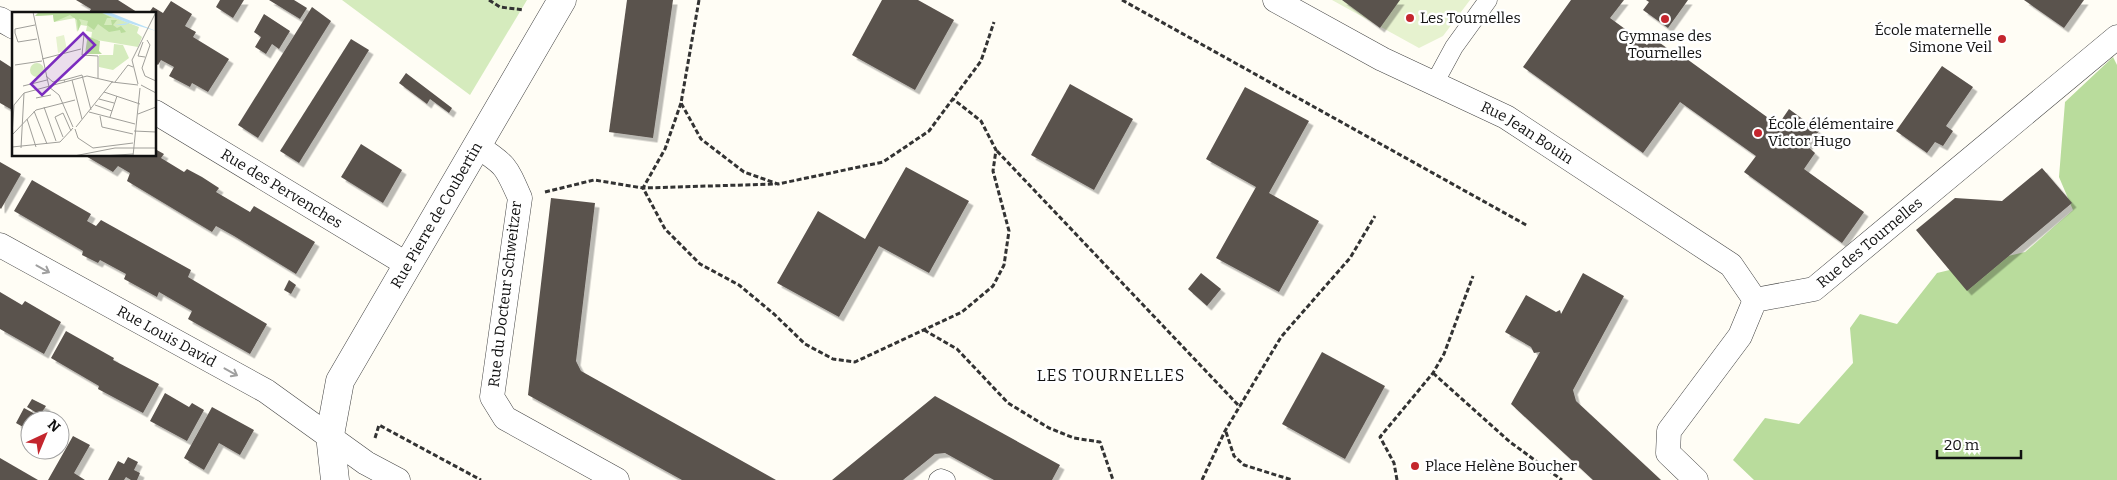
<svg xmlns="http://www.w3.org/2000/svg" width="2117" height="480" font-family="Bitter,serif">
<defs>
<filter id="shadow"><feDropShadow dx="4.5" dy="4.5" stdDeviation="0" flood-color="#0004"/></filter>
</defs>
<rect width="100%" height="100%" fill="#fffdf5"/>
<polygon fill="#d5ebbd" points="342,0 527,0 470,95"/>
<polygon fill="#b9dc9c" points="2113,57 2117,65 2117,480 1754,480 1733,460 1765,418 1799,424 1853,363 1850,328 1860,314 1897,324 1937,273 2025,252 2073,210 2059,177 2065,102"/>
<polygon fill="#e6f2cf" points="1332,0 1470,0 1443,36 1419,48"/>
<g fill="#5a524d" filter="url(#shadow)">
<polygon points="76,0 118,0 140,14 88,14 91,9"/>
<polygon points="220,0 244,0 233,18 216,7"/>
<polygon points="269,0 294,0 307,8 300,19"/>
<polygon points="627,0 673,0 653,138 609,132"/>
<polygon points="882,0 918,0 954,20 915,90 852,55"/>
<polygon points="1342,0 1400,0 1380,28"/>
<polygon points="1571,0 1624,0 1610,18 1647,45 1653,38 1678,56 1680,54 1778,125 1789,109 1819,131 1807,146 1815,153 1804,169 1864,212 1842,243 1744,172 1756,156 1680,102 1643,153 1523,67"/>
<polygon points="1646,0 1688,0 1668,28 1643,10 1649,2"/>
<polygon points="2024,0 2084,0 2064,28"/>
<polygon points="171,1 192,14 185,26 196,32 193,37 229,59 208,92 192,83 190,87 169,76 174,67 161,60 158,65 155,63 155,14 148,14 153,7 163,13"/>
<polygon points="312,7 331,21 258,138 238,125"/>
<polygon points="264,14 290,31 279,49 272,44 266,54 255,47 261,37 254,32"/>
<polygon points="351,39 369,50 299,163 280,151"/>
<polygon points="0,60 14,69 14,111 0,103"/>
<polygon points="1942,66 1973,87 1946,126 1953,131 1943,146 1935,142 1927,153 1896,131"/>
<polygon points="406,73 452,108 449,113 430,99 427,104 399,83"/>
<polygon points="1070,84 1133,119 1094,190 1031,155"/>
<polygon points="1245,87 1309,121 1269,193 1319,221 1279,292 1216,258 1256,187 1206,159"/>
<polygon points="361,144 402,170 383,203 341,177"/>
<polygon points="155,149 164,154 161,158 184,172 187,169 202,177 219,188 216,192 250,212 254,206 315,242 296,274 234,236 216,226 212,232 127,181 130,173 118,166 113,172 84,155 155,155"/>
<polygon points="0,162 21,174 1,209 0,208"/>
<polygon points="906,167 969,201 929,273 879,246 839,317 777,283 818,211 865,239"/>
<polygon points="2042,168 2072,203 1967,291 1916,230 1955,198 2002,201"/>
<polygon points="32,180 91,214 87,221 96,226 101,220 191,270 188,277 267,324 250,354 188,319 192,311 159,292 157,297 124,279 126,274 100,260 98,263 82,255 83,251 14,211"/>
<polygon points="551,198 595,203 576,361 581,371 776,480 682,480 528,395"/>
<polygon points="1201,273 1221,289 1207,306 1188,289"/>
<polygon points="1583,273 1624,296 1573,390 1576,401 1661,480 1593,480 1511,404 1540,352 1534,353 1531,347 1505,332 1526,295 1556,312 1560,310 1561,314"/>
<polygon points="289,280 296,285 291,294 284,290"/>
<polygon points="0,292 22,305 25,301 61,322 44,354 0,329"/>
<polygon points="66,331 114,358 113,360 159,384 143,413 98,389 99,386 51,358"/>
<polygon points="1322,352 1385,386 1345,459 1282,424"/>
<polygon points="165,393 189,407 192,403 204,410 187,441 150,421"/>
<polygon points="935,396 1060,465 1052,480 994,480 945,453 935,454 903,480 832,480"/>
<polygon points="32,399 46,406 40,415 27,407"/>
<polygon points="212,407 254,430 240,455 219,443 204,470 184,458"/>
<polygon points="24,408 39,416 37,420 30,420 30,431 16,423"/>
<polygon points="73,436 90,445 74,473 85,480 48,480"/>
<polygon points="128,457 138,462 134,470 140,473 137,480 131,480 126,477 124,480 108,480 118,461 124,464"/>
<polygon points="0,458 38,480 0,480"/>
</g>
<g fill="none" stroke-linecap="round" stroke-linejoin="round">
<g stroke="#444" stroke-width="19">
<g id="pedestrian">
<polyline points="1435,82 1454,47 1488,0"/>
<polyline points="938,480 941,478 946,480"/>
</g>
</g>
<g stroke="#444" stroke-width="25">
<g id="minor">
<path id="s1" d="M1275,0L1382,59L1506,117L1731,265L1755,300"/>
<polyline points="0,19 14,27"/>
<path id="s2" d="M155,112L408,265"/>
<path d="M477,146C506,165 506,166 520,198L492,397L505,418L617,480"/>
<path id="s3" d="M0,245L266,391L366,463L398,480"/>
<path id="s4" d="M1696,480L1668,453L1669,431L1740,336L1755,300L1814,289L2117,37"/>
</g>
</g>
<g stroke="#444" stroke-width="29">
<g id="tertiary">
<path id="s5" d="M335,480L330,435L340,381L562,0"/>
</g>
</g>
<g stroke="#333" stroke-width="3" stroke-dasharray="5 2.5" stroke-linecap="butt">
<polyline points="489,0 500,7 524,10"/>
<polyline points="699,0 681,103 701,139 744,172 778,184 883,162 929,131 981,61 994,22"/>
<polyline points="1122,0 1528,226"/>
<polyline points="681,103 665,149 643,188 665,229 700,264 739,285 774,314 805,344 833,359 855,362 962,312 993,286 1004,265 1009,231 993,171 996,150 981,121 953,99"/>
<polyline points="997,151 1240,407"/>
<polyline points="545,192 594,180 643,188 776,184"/>
<polyline points="924,330 957,349 1008,403 1049,428 1074,438 1100,442 1113,480"/>
<polyline points="1433,373 1510,442 1562,480"/>
<polyline points="1226,432 1234,456 1244,465 1292,480"/>
<polyline points="375,438 379,425 481,480"/>
<polyline points="1202,480 1225,431 1281,337 1350,258 1375,216"/>
<polyline points="1397,480 1394,463 1380,437 1433,373 1444,354 1473,276"/>
</g>
<use href="#pedestrian" stroke="#fff" stroke-width="18"/>
<use href="#minor" stroke="#fff" stroke-width="24"/>
<use href="#tertiary" stroke="#fff" stroke-width="28"/>
</g>
<defs><path id="oneway-shaft" d="M-6 0H5M1.5-3L5.5 0L1.5 3" fill="none" stroke-width="1.6" stroke-linecap="round" stroke-linejoin="round" transform="scale(1.25)"/></defs>
<g stroke="#a0a0a0">
<use href="#oneway-shaft" transform="translate(43 269) rotate(29)"/>
<use href="#oneway-shaft" transform="translate(231 372) rotate(29)"/>
</g>
<g fill="#c4262e" stroke="#fff" stroke-width="2">
<circle cx="1410" cy="18" r="5"/>
<circle cx="1665" cy="19" r="5"/>
<circle cx="2002" cy="39" r="5"/>
<circle cx="1758" cy="133" r="5"/>
<circle cx="1415" cy="466" r="5"/>
</g>
<g text-anchor="middle" dominant-baseline="central" stroke-width="5" stroke-linejoin="round" paint-order="stroke">
<g font-size="15" fill="#111" stroke="#fff" text-anchor="start">
<text x="1420" y="18">Les Tournelles</text>
<text x="1992" y="30" text-anchor="end">École maternelle<tspan x="1992" dy="17">Simone Veil</tspan></text>
<text x="1665" y="36" text-anchor="middle">Gymnase des<tspan x="1665" dy="17">Tournelles</tspan></text>
<text x="1768" y="124">École élémentaire<tspan x="1768" dy="17">Victor Hugo</tspan></text>
<text x="1425" y="466">Place Helène Boucher</text>
</g>
<g font-size="15" fill="#111" stroke="#fff">
<text stroke="none"><textPath href="#s1" startOffset="285">Rue Jean Bouin</textPath></text>
<text stroke="none"><textPath href="#s2" startOffset="148">Rue des Pervenches</textPath></text>
<text stroke="none"><textPath href="#s5" startOffset="292">Rue Pierre de Coubertin</textPath></text>
<text stroke="none"><textPath href="#s4" startOffset="351">Rue des Tournelles</textPath></text>
<text transform="translate(505 294) rotate(-83)">Rue du Docteur Schweitzer</text>
<text stroke="none"><textPath href="#s3" startOffset="190">Rue Louis David</textPath></text>
</g>
<g font-size="16" letter-spacing="1" fill="#111" stroke="#fff">
<text x="1111" y="375">LES TOURNELLES</text>
</g>
</g>
<g transform="translate(12 12)">
<rect width="144" height="144" fill="#fffdf5"/>
<path d="M27,0H89L127,15L125,21L130,25L126,35L79,27L80,20L74,19L75,14L69,13L65,20L63,6L42,10L41,3L23,4ZM102,32L111,33L117,46L101,58L87,55V43H101ZM18 58a7 7 0 1 1 14 0a7 7 0 1 1-14 0Z" fill="#d5ebbd"/>
<path d="M27,0H88L100,6H95L92,13H100L99,8H105L101,13L105,16L109,14L114,20L109,21L108,18L97,20L86,12L82,18L75,13L76,9L67,7L69,11L66,19L65,8L58,3L42,10L41,3L23,4ZM72,23L88,29L87,39L90,42H73L75,28Z" fill="#b9dc9c"/>
<path d="M52,23L55,38L46,41L44,25Z" fill="#e6f2cf"/>
<path d="M88,0H97L144,19L117,11L113,13H103L116,11Z" fill="#b9e0f7"/>
<path fill="none" stroke="#a09f9a" stroke-width="1" d="M21,0L37,75M23,13L3,17V21L6,30L25,27M72,22L70,43L86,44V66M135,28L138,33L130,56L133,64L144,69M131,30L126,44L133,45M30,47L69,37M3,53L30,49M34,64L41,70L52,68M60,68L70,107M53,70L52,68L70,63L79,98M103,70L116,53L121,55M126,72L120,48L144,0M129,73L144,81M11,74L35,68M37,75L47,83L61,115M92,80L128,92M24,86L39,83M87,87L102,91M83,93L100,99M32,95L44,129M22,99L35,132M77,100L123,112M126,102L144,95M88,104L90,115L121,122M98,105L105,84M15,107L24,135M64,115L100,70L126,73M63,117L66,126L81,136L121,131M122,119L144,120M1,122L24,98L63,88M0,123L2,93L12,81L75,64L101,70M51,125L43,105L51,101L59,119M0,135L48,130L61,116M9,136L12,81M62,144L103,136H144M90,144L121,142M121,144L128,76"/>
<path fill="#7b2cbf" fill-opacity="0.15" stroke="#7b2cbf" stroke-width="2.5" d="M71,21L83,33L30,83L19,72Z"/>
<rect width="144" height="144" fill="none" stroke="#111" stroke-width="2.5"/>
</g>
<g transform="translate(45 435) rotate(44)"><circle r="24" fill="#ffffff" stroke="#a0a0a0"/>
<path d="M0-4L9 19L0 12L-9 19Z" fill="#c4262e"/>
<text y="-8" font-size="14" font-weight="bold" text-anchor="middle" fill="#111111">N</text>
</g>
<path d="M1937 450v8h84v-8" fill="none" stroke="#111111" stroke-width="2.5"/>
<text x="1944" y="450" font-size="15" fill="#111111" stroke="#ffffff" stroke-width="4" paint-order="stroke">20 m</text>
</svg>
